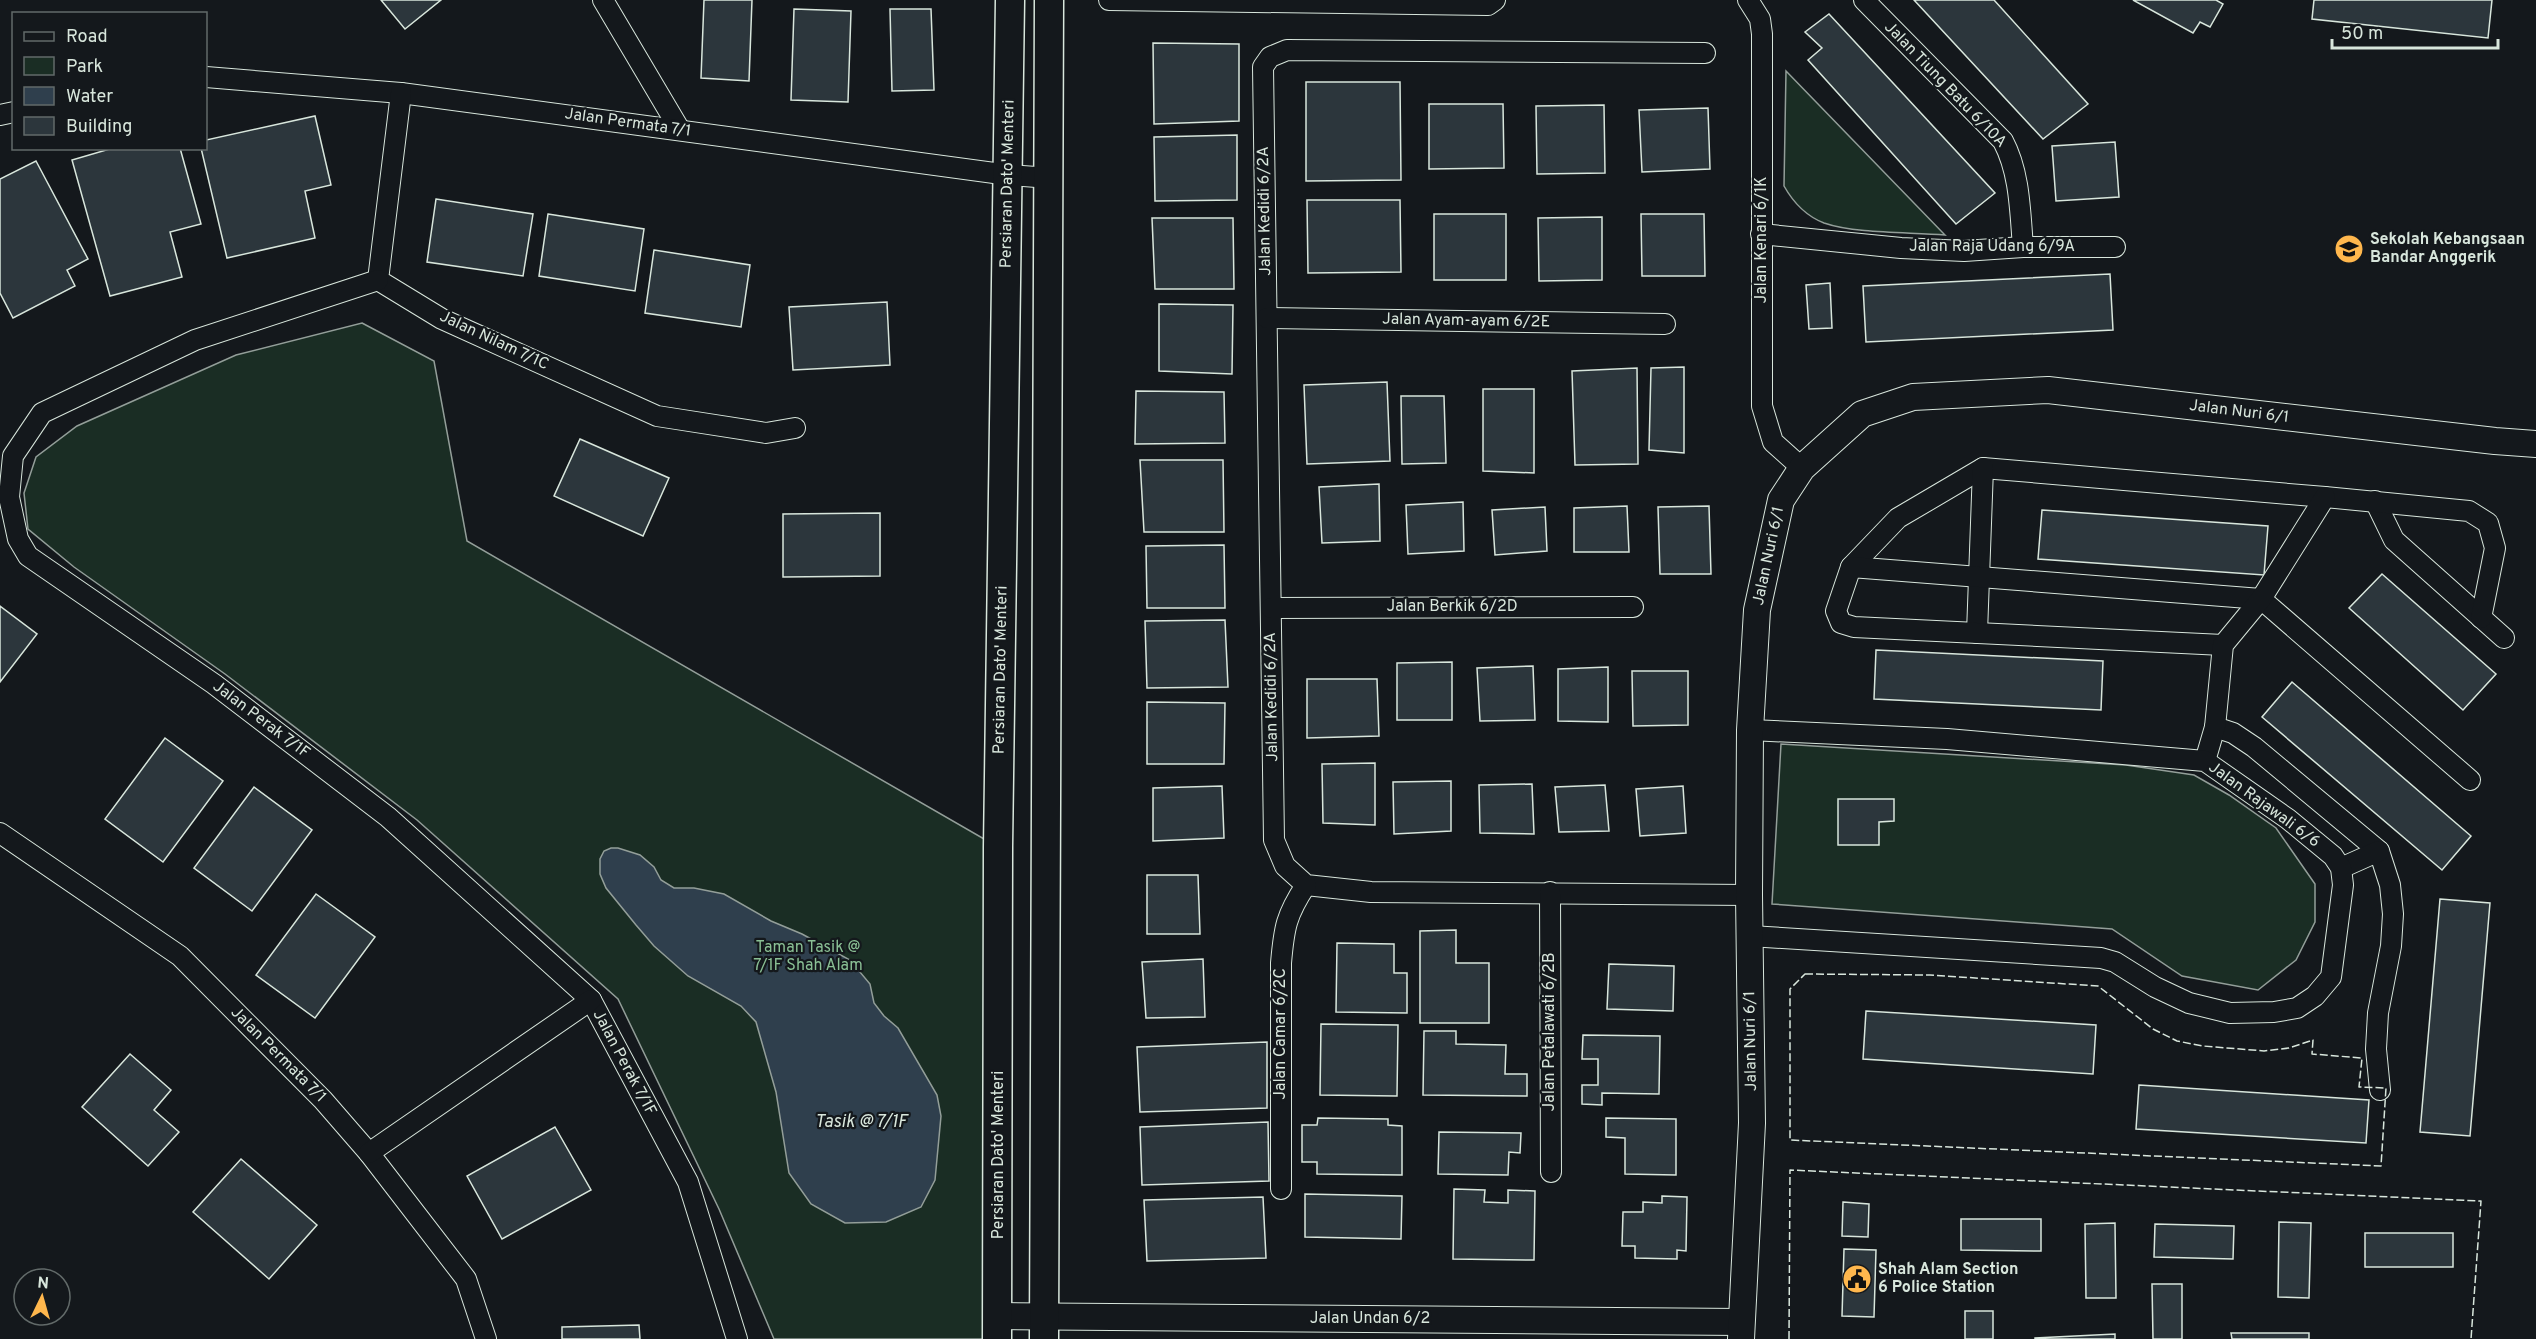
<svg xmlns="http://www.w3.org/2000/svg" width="2536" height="1339" font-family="Overpass,sans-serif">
<rect width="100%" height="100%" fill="#14181c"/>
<g fill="#1a2d24" stroke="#939e99" stroke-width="1.5">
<path d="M1786,71L1945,235C1909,232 1856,234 1824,223C1806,216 1793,202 1784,186Z"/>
<polygon points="362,323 434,361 467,541 998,847 994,1339 774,1339 719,1209 618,999 417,820 225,674 74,567 28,529 24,493 36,457 77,426 236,355"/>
<polygon points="1781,744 2126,765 2194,775 2229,795 2276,828 2315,884 2315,922 2296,960 2258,990 2182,976 2112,929 1772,904"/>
</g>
<polygon fill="#2f3f4d" stroke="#939e99" stroke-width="1.5" points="611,848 618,848 640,855 654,867 661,880 674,888 694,888 724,894 771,921 802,934 850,960 870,984 874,1003 884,1016 898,1028 937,1095 941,1116 935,1180 921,1207 886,1222 845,1223 811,1204 789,1173 776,1092 756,1022 741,1006 688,976 654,946 636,925 606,888 600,874 600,859 604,851"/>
<g fill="#2c363c" stroke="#d8e6dc" stroke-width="1.5">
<polygon points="381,0 441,0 405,29"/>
<polygon points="704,0 752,0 749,81 701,78"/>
<polygon points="1914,0 1994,0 2088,104 2043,139"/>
<polygon points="2133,0 2216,0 2223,4 2210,27 2200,22 2193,33"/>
<polygon points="2314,0 2492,0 2488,38 2312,19"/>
<polygon points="794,9 851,11 848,102 791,100"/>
<polygon points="890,9 931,9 934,90 892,91"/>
<polygon points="1829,14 1995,193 1956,224 1808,60 1822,48 1805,32"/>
<polygon points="1153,43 1239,44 1239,121 1154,124"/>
<polygon points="1306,82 1400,82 1401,180 1306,181"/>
<polygon points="1429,104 1503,104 1504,168 1429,169"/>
<polygon points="1604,105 1605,173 1537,174 1536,106"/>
<polygon points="1708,108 1710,169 1642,172 1639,110"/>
<polygon points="315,116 331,185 305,191 315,238 227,258 201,148 206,148 206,140"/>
<polygon points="1237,135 1237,200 1155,201 1154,137"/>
<polygon points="2115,142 2119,197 2056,201 2052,146"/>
<polygon points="113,148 180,148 201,224 170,232 182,277 110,296 72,160"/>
<polygon points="36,161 88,259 67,270 75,286 13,318 0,293 0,179"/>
<polygon points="436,199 533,214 523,276 427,262"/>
<polygon points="1307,200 1400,200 1401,272 1308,273"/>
<polygon points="548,214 644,229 635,291 539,276"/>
<rect x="1434" y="214" width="72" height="66"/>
<polygon points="1641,214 1704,214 1705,276 1642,276"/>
<polygon points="1602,217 1602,280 1539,281 1538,218"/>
<polygon points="1152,218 1233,218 1234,289 1155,289"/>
<polygon points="654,250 750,265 741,327 645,313"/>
<polygon points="2110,274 2113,330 1866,342 1863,286"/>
<polygon points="1830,283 1832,328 1809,329 1806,285"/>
<polygon points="887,302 890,365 793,370 789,307"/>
<polygon points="1159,304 1233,305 1232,374 1159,371"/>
<polygon points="1684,367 1684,453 1649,450 1651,368"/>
<polygon points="1637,368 1638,464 1575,465 1572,371"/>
<polygon points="1387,382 1390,461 1307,464 1304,385"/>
<polygon points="1483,389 1534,389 1534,473 1483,471"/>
<polygon points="1136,391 1224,392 1225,443 1135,444"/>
<polygon points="1401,396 1444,396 1446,463 1402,464"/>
<polygon points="580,439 669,478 643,536 554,496"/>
<polygon points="1140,460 1223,460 1224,532 1144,532"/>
<polygon points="1379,484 1380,541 1322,543 1319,487"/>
<polygon points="1463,502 1464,551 1408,554 1406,505"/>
<polygon points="1627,506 1629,552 1574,552 1574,508"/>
<polygon points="1709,506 1711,574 1660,574 1658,507"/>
<polygon points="1545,507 1547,551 1495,555 1492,510"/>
<polygon points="2042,510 2268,526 2264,575 2038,559"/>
<polygon points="880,513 880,576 783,577 783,514"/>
<polygon points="1224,545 1225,608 1147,608 1146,546"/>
<polygon points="2382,574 2496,674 2463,710 2349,608"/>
<polygon points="0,606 37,634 0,682"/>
<polygon points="1225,620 1228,687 1147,688 1145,621"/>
<polygon points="1876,650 2103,661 2101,710 1874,699"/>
<polygon points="1452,662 1452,720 1397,720 1397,663"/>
<polygon points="1533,666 1535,720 1480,721 1477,668"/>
<polygon points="1608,667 1608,722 1558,721 1558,669"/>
<polygon points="1632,671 1688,671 1688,725 1633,726"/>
<polygon points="1307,679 1377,679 1379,736 1307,738"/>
<polygon points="2292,682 2471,836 2442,870 2262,717"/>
<polygon points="1147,702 1225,703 1224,764 1147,764"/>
<polygon points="165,738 223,781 163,862 105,819"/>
<polygon points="1375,763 1375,825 1323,823 1322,764"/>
<polygon points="1451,781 1451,831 1394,834 1393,782"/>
<polygon points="1532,784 1534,834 1480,833 1479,785"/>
<polygon points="1605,785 1609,831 1559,832 1555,787"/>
<polygon points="1222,786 1224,838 1153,841 1153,788"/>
<polygon points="1683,786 1686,833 1640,836 1636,789"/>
<polygon points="254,787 312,830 252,911 194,868"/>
<polygon points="1838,799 1894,799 1894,821 1879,822 1879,845 1838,845"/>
<polygon points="1147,875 1198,875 1200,934 1147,934"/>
<polygon points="316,894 375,937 315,1018 256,975"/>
<polygon points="2440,899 2490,903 2470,1136 2420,1132"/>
<polygon points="1456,930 1456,963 1489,963 1489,1023 1420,1023 1420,931"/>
<polygon points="1337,943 1394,944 1394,973 1407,973 1407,1013 1336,1012"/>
<polygon points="1203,959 1205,1017 1146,1018 1142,962"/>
<polygon points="1609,964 1674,966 1673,1011 1607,1009"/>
<polygon points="1866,1011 2096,1025 2093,1074 1863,1059"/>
<polygon points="1321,1024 1398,1025 1397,1096 1320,1095"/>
<polygon points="1424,1031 1456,1031 1456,1044 1506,1045 1505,1074 1527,1074 1527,1096 1423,1095"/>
<polygon points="1583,1035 1660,1036 1659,1094 1602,1093 1602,1105 1582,1104 1582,1085 1598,1085 1598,1059 1582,1059"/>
<polygon points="1267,1042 1267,1108 1140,1112 1137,1047"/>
<polygon points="130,1054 171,1090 154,1110 179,1132 148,1166 82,1107"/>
<polygon points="2139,1085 2369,1100 2366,1143 2136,1129"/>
<polygon points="1318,1118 1388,1119 1388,1125 1402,1126 1402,1175 1317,1174 1317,1162 1302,1162 1302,1125 1317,1125"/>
<polygon points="1606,1118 1676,1119 1676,1175 1625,1174 1625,1138 1606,1137"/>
<polygon points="1268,1122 1269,1181 1142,1185 1140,1127"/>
<polygon points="555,1127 591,1190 502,1239 467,1176"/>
<polygon points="1439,1132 1521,1133 1520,1153 1509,1152 1508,1175 1438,1174"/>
<polygon points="241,1159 317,1225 269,1279 193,1212"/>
<polygon points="1454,1189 1485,1190 1484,1202 1508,1203 1508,1190 1535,1191 1534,1260 1453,1259"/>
<polygon points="1305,1194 1402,1196 1401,1239 1305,1237"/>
<polygon points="1662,1196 1687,1197 1686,1251 1677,1250 1677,1259 1635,1258 1635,1246 1622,1246 1623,1212 1643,1212 1643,1202 1662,1203"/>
<polygon points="1263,1197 1266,1258 1147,1261 1144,1200"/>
<polygon points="1843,1202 1869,1204 1868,1237 1842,1236"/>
<polygon points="1961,1219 2041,1219 2041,1251 1961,1250"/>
<polygon points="2279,1222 2311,1223 2309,1298 2278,1297"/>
<polygon points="2115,1223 2116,1298 2086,1298 2085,1224"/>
<polygon points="2155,1224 2234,1226 2233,1259 2154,1257"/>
<rect x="2365" y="1233" width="88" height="34"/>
<polygon points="1844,1249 1876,1250 1874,1317 1842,1316"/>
<polygon points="2152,1284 2182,1284 2182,1339 2153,1339"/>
<rect x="1965" y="1311" width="28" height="28"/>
<polygon points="639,1325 640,1339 562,1339 562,1327"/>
<polygon points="2231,1333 2309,1333 2309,1339 2232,1339"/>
<polygon points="2115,1334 2115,1339 2035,1339 2035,1338"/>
</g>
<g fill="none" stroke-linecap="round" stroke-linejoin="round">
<g stroke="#d8e6dc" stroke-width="22">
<g id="minor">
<polyline points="603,0 680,130"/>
<polyline points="1109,0 1488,5 1495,0"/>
<polyline points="1748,0 1760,19 1762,34 1762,406 1773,442 1802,468"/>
<path d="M1864,0L2003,141C2020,173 2020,211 2023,247"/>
<polyline points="1705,53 1287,50 1270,57 1263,67 1274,840 1285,866 1306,885 1371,892 1749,895"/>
<polyline points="206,77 401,93 1009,175 1050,178"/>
<polyline points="401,93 378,280 442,319 657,416 766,433 795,428"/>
<polyline points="0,115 14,112"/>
<polyline points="1761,234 1901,248 1964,251 2023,247 2115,247"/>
<polyline points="378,280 195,340 42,413 13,456 9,497 18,539 28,556 214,684 388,817 591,1000 688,1182 737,1339"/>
<polyline points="1267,318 1665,324"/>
<polyline points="2375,501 2394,540 2504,638"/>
<polyline points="1851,567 1898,518 1983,468 2325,497 2469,511 2488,523 2495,548 2481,618"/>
<polyline points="1271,608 1633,607"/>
<polyline points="1977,633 1983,468"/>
<polyline points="2223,645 1854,627 1841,623 1836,611 1851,567 2261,599 2470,780"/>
<polyline points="2215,727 2233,733 2254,747 2379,851 2390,885 2393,914 2391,946 2378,1013 2376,1049 2380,1090"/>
<polyline points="2205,761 2215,727 2223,645 2261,599 2325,497"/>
<polyline points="0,833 180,956 323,1100 369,1153 466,1279 486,1339"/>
<polyline points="2341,868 2379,851"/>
<polyline points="1550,892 1551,1172"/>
<polyline points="1750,936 2101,958 2115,962 2155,987 2189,1003 2230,1013 2274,1012 2297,1008 2315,996 2331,977 2343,885 2341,868 2333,856 2288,819 2205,761 1947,739 1750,730"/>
<polyline points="369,1153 591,1000"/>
<path d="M1281,1189V963C1284,928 1286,915 1306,885"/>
</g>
</g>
<g stroke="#d8e6dc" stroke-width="28">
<g id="tertiary">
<polyline points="999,1316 1741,1322"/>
<polyline points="1741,1339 1752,1123 1749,895 1750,730 1757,610 1781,500 1802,468 1862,414 1913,397 2048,390 2495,441 2536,444"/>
</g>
</g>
<g stroke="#d8e6dc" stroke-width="31">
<g id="secondary">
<polyline points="997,1339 998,847 1010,0"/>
<polyline points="1044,1339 1049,0"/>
</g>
</g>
<use href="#minor" stroke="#14181c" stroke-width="20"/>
<use href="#tertiary" stroke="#14181c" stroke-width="26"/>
<use href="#secondary" stroke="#14181c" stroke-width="28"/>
<g stroke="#d8e6dc" stroke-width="1.5" stroke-dasharray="8 3" stroke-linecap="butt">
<polygon points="1805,974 1930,975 2098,986 2153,1029 2177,1041 2203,1046 2264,1051 2289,1048 2313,1040 2312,1054 2362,1058 2359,1087 2386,1088 2381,1166 1790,1140 1790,989"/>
<polyline points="1789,1339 1790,1170 2481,1201 2471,1339"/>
</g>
</g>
<defs>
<g id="school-disc" transform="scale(1.5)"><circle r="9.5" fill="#ffb74d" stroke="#14181c"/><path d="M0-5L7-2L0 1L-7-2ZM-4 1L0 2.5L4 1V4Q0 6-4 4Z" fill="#111"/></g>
<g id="civic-disc" transform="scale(1.5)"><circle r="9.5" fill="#ffb74d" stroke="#14181c"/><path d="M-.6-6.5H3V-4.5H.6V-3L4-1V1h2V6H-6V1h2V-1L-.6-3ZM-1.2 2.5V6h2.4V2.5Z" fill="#111"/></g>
</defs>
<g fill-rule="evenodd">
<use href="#school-disc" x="2349" y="249"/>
<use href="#civic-disc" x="1857" y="1279"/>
</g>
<g text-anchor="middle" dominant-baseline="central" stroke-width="4.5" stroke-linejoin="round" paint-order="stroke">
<g font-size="16" fill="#d8e6dc" stroke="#14181c">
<text transform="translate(1945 85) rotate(46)">Jalan Tiung Batu 6/10A</text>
<text transform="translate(628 123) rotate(8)">Jalan Permata 7/1</text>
<text transform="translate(1008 184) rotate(-89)">Persiaran Dato' Menteri</text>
<text transform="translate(1265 211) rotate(-91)">Jalan Kedidi 6/2A</text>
<text transform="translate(1762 240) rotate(-90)">Jalan Kenari 6/1K</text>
<text x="1992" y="247">Jalan Raja Udang 6/9A</text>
<text transform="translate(1466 321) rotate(1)">Jalan Ayam-ayam 6/2E</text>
<text transform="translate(494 341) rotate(25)">Jalan Nilam 7/1C</text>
<text transform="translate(2239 412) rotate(7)">Jalan Nuri 6/1</text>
<text transform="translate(1769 556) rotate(-78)">Jalan Nuri 6/1</text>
<text x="1452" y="607">Jalan Berkik 6/2D</text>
<text transform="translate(1001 670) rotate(-89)">Persiaran Dato' Menteri</text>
<text transform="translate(1272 697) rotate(-91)">Jalan Kedidi 6/2A</text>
<text transform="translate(261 720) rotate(37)">Jalan Perak 7/1F</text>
<text transform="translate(2264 805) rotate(36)">Jalan Rajawali 6/6</text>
<text transform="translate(1550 1032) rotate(-90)">Jalan Petalawati 6/2B</text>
<text transform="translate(1281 1034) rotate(-90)">Jalan Camar 6/2C</text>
<text transform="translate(1751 1041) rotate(-91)">Jalan Nuri 6/1</text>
<text transform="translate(278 1055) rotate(45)">Jalan Permata 7/1</text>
<text transform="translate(624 1063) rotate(62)">Jalan Perak 7/1F</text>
<text transform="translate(999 1155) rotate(-90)">Persiaran Dato' Menteri</text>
<text x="1370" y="1319">Jalan Undan 6/2</text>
</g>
<g font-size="16" font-weight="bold" fill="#d8e6dc" stroke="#14181c" text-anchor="start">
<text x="2370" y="240">Sekolah Kebangsaan<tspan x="2370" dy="18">Bandar Anggerik</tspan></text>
<text x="1878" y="1270">Shah Alam Section<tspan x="1878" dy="18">6 Police Station</tspan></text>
</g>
<g font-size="16" fill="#8ac095" stroke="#14181c">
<text x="808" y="948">Taman Tasik @<tspan x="808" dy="18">7/1F Shah Alam</tspan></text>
</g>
<g font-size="18" font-style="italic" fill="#d8e6dc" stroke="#14181c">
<text x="861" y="1122">Tasik @ 7/1F</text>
</g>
</g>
<rect x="12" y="12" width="195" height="138" fill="#14181c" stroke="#626a69" stroke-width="1.5"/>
<rect x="24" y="32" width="30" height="9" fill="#14181c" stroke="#626a69" stroke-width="1.5"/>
<text x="66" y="42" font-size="18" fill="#d8e6dc">Road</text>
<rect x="24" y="57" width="30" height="18" fill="#1a2d24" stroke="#626a69" stroke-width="1.5"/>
<text x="66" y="72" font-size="18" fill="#d8e6dc">Park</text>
<rect x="24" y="87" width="30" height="18" fill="#2f3f4d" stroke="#626a69" stroke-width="1.5"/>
<text x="66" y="102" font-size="18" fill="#d8e6dc">Water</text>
<rect x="24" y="117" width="30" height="18" fill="#2c363c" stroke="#626a69" stroke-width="1.5"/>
<text x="66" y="132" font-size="18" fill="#d8e6dc">Building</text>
<g transform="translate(42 1297) rotate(5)"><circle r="28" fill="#14181c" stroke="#626a69" stroke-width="1.5"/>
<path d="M0-4.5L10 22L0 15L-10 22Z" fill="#ffb74d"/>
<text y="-9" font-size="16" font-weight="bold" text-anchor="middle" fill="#d8e6dc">N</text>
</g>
<path d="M2332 39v9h166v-9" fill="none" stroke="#d8e6dc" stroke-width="3"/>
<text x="2341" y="39" font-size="18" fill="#d8e6dc" stroke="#14181c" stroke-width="4.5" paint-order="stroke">50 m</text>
</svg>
